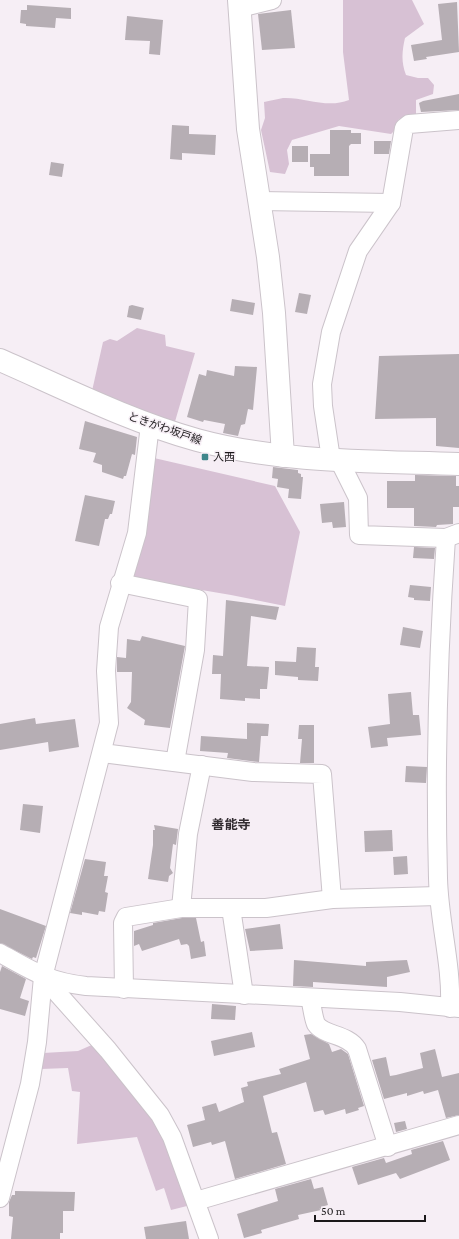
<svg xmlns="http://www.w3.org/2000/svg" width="459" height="1239" font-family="'Crimson Pro','Noto Sans JP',serif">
<rect width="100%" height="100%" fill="#f6eef5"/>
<g fill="#d7c1d4">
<path d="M343,0H412L424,24L405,38C402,51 401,62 406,75L418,78H428L434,85L433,94L416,100V116L399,119L396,129L391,134L339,126L292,140L287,150L289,164L285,174L270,172L261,130L265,118L264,102C270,101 277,99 283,98C305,97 327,109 349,100L343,52Z"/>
<polygon points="137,328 165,335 166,346 195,353 174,425 92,391 103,342 110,339 117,341"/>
<polygon points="154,458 275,486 300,532 285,606 231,595 131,578"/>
<polygon points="94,1044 158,1126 191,1205 171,1210 164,1188 156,1191 137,1137 77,1144 80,1092 72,1091 68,1068 41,1069 43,1053 78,1051"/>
</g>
<g fill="#b6aeb4">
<polygon points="457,2 459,52 426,57 427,59 414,61 411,45 442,40 438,4"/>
<polygon points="27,5 71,8 71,19 56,18 55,28 26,26 26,24 20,23 21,10 27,10"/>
<polygon points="291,10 295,48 262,50 258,14"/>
<polygon points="127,16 163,20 160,55 149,54 150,41 125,40"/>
<polygon points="459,94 459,110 421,112 419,103 423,101"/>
<polygon points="172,125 189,126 189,134 216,135 215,155 182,153 182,160 170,159"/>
<polygon points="330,130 351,130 351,133 361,133 361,144 351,144 349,146 349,176 314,176 314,167 310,167 310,154 330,154"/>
<polygon points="374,141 391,141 389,154 374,154"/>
<rect x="292" y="146" width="16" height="16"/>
<polygon points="51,162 64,164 62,177 49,175"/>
<polygon points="299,293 311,295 307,314 295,312"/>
<polygon points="232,299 255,303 253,315 230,311"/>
<polygon points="132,305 144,308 141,320 127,317 129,306"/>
<polygon points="459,354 459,448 436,446 436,418 375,419 379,356"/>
<polygon points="235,366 257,367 253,410 248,409 245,424 241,425 238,436 223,433 225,424 204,420 203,422 187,417 199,374 206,376 207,370 234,376"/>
<polygon points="85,421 137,437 135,455 132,454 126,476 124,476 123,479 102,472 102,465 93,462 96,453 79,449"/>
<polygon points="273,467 298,470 298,473 301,474 301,477 303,477 301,499 288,498 289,489 277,487 278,479 272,478"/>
<polygon points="415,475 456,476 456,486 459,486 459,507 453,507 453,524 437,525 436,527 414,526 414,508 387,508 387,481 415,481"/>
<polygon points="85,495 115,501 112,514 110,514 108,519 105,519 99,546 75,541"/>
<polygon points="344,502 346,527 333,528 332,522 322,523 320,504"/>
<polygon points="414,547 435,548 434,559 413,558"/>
<polygon points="410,585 431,587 430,601 414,600 414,598 408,597"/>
<polygon points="226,600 279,607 276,620 251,616 247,666 269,667 267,689 260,689 260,699 245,698 245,701 220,699 221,674 212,674 213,655 223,656"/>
<polygon points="403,627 423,631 420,648 400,645"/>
<polygon points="142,636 185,646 170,728 144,725 145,720 127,708 131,702 132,672 117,672 117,657 126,658 127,639 140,641"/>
<polygon points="297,647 316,648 315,667 319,667 318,681 298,680 298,677 275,675 275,661 296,662"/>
<polygon points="411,692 413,715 419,715 421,735 387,738 388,746 371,748 368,727 390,724 388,694"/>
<polygon points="35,718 36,724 75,719 79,747 49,752 48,742 0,750 0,724"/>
<polygon points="247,723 269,724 268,736 261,736 259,762 227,758 228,753 200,751 201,736 247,739"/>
<polygon points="299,725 314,725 314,763 300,763 302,739 298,739"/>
<polygon points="406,766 427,767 426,783 405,782"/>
<polygon points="23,804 43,806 40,833 20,830"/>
<polygon points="154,825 178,829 176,845 173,844 170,868 173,873 169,876 168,882 148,879 153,845 153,830 155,830"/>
<polygon points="392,830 393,851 365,852 364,831"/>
<polygon points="407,856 408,874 394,875 393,857"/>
<polygon points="85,859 106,862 104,876 108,876 105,892 108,893 105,912 99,911 98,915 82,912 82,915 70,913"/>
<polygon points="0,909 46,926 36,958 33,957 32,959 0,943"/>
<polygon points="182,918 196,918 201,942 204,941 206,956 191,959 189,946 187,944 181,945 179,939 142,951 139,944 134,946 134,931 153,925 153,923"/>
<polygon points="280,924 283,949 250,951 245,929"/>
<polygon points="294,960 366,966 366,962 407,960 410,972 387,977 387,987 313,982 313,987 293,986"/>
<polygon points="2,966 26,979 20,998 29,1001 25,1016 0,1009 0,972"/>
<polygon points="212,1004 236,1006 235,1020 211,1019"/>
<polygon points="252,1032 255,1047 214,1056 211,1041"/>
<polygon points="311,1034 329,1044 332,1052 341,1049 348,1054 364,1106 358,1108 359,1110 346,1114 345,1109 325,1115 323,1110 314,1112 306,1082 263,1096 272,1133 277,1132 286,1164 235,1179 225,1141 212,1145 211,1142 193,1147 187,1125 205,1120 202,1107 216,1103 219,1112 244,1102 241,1088 248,1086 247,1082 281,1074 279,1069 310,1059 304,1035"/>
<polygon points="435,1049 442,1077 459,1073 459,1115 446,1118 438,1090 424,1094 423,1091 407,1096 407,1093 384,1099 372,1060 386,1057 390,1076 396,1075 423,1068 420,1053"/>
<polygon points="405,1121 407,1129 396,1132 394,1123"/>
<polygon points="443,1141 450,1160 400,1179 396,1173 358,1185 352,1167 384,1158 386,1163 412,1154 411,1150"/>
<polygon points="311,1179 314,1189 323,1187 328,1205 321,1207 321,1210 298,1215 299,1219 261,1230 262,1233 244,1238 237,1214 278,1201 275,1189"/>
<polygon points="15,1191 75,1192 74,1211 63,1211 63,1233 60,1233 60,1239 11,1239 13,1217 9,1216 9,1202 12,1195 15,1195"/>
<polygon points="186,1221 189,1239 146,1239 144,1227"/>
</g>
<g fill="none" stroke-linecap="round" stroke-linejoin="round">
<g stroke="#cbc3ca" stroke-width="20">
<g id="street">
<polyline points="240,8 272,0"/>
<polyline points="259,201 391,203"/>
<polyline points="331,459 323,406 322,384 331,332 358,251 391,203 404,128 409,124 459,120"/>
<polyline points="339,460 358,498 359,535 446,538 459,533"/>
<path d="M446,538C438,652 435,765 438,878C439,922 452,964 450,1008"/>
<polyline points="120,583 198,599 195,650 175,762"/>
<polyline points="102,753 253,772 322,774 332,899"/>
<polyline points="181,908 188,834 202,765"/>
<polyline points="231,908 244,995"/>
<path d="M0,953C32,971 49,982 86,986L400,1002L459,1008"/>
<polyline points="43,977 108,1050 160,1115 172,1137 209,1239"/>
<polyline points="124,989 123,923 126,917 181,908 266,908 332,899 438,896"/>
<path d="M310,998C312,1005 313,1017 316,1024C324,1036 348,1034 357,1049L388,1147"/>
<polyline points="0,1198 30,1084 37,1042 43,977 109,723 106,671 109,627 137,533 150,425"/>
<polyline points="196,1201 459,1125"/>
</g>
</g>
<g stroke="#cbc3ca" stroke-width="24">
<g id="secondary">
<polyline points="239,0 248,129 268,257 274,313 283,456"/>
<path d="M0,360C64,388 129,421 197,440C281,463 372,461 459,464"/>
</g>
</g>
<use href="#street" stroke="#fff" stroke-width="18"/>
<use href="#secondary" stroke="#fff" stroke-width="22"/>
</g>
<rect fill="#3f878b" stroke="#f6eef5" stroke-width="1.5" x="201" y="453" width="8" height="8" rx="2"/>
<g text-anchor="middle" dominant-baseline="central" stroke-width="3" stroke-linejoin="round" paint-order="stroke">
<g font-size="11" fill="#1b181a" stroke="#f6eef5">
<text transform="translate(165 428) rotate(19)">ときがわ坂戸線</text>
</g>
<g font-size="11" fill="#1b181a" stroke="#f6eef5" text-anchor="start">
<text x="213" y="457">入西</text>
</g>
<g font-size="13" font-weight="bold" fill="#322c31" stroke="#f6eef5">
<text x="231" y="824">善能寺</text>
</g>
</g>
<path d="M315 1215v6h110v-6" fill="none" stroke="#1b181a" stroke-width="2"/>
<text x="321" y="1215" font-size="12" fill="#1b181a" stroke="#f6eef5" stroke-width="3" paint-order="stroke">50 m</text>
</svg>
